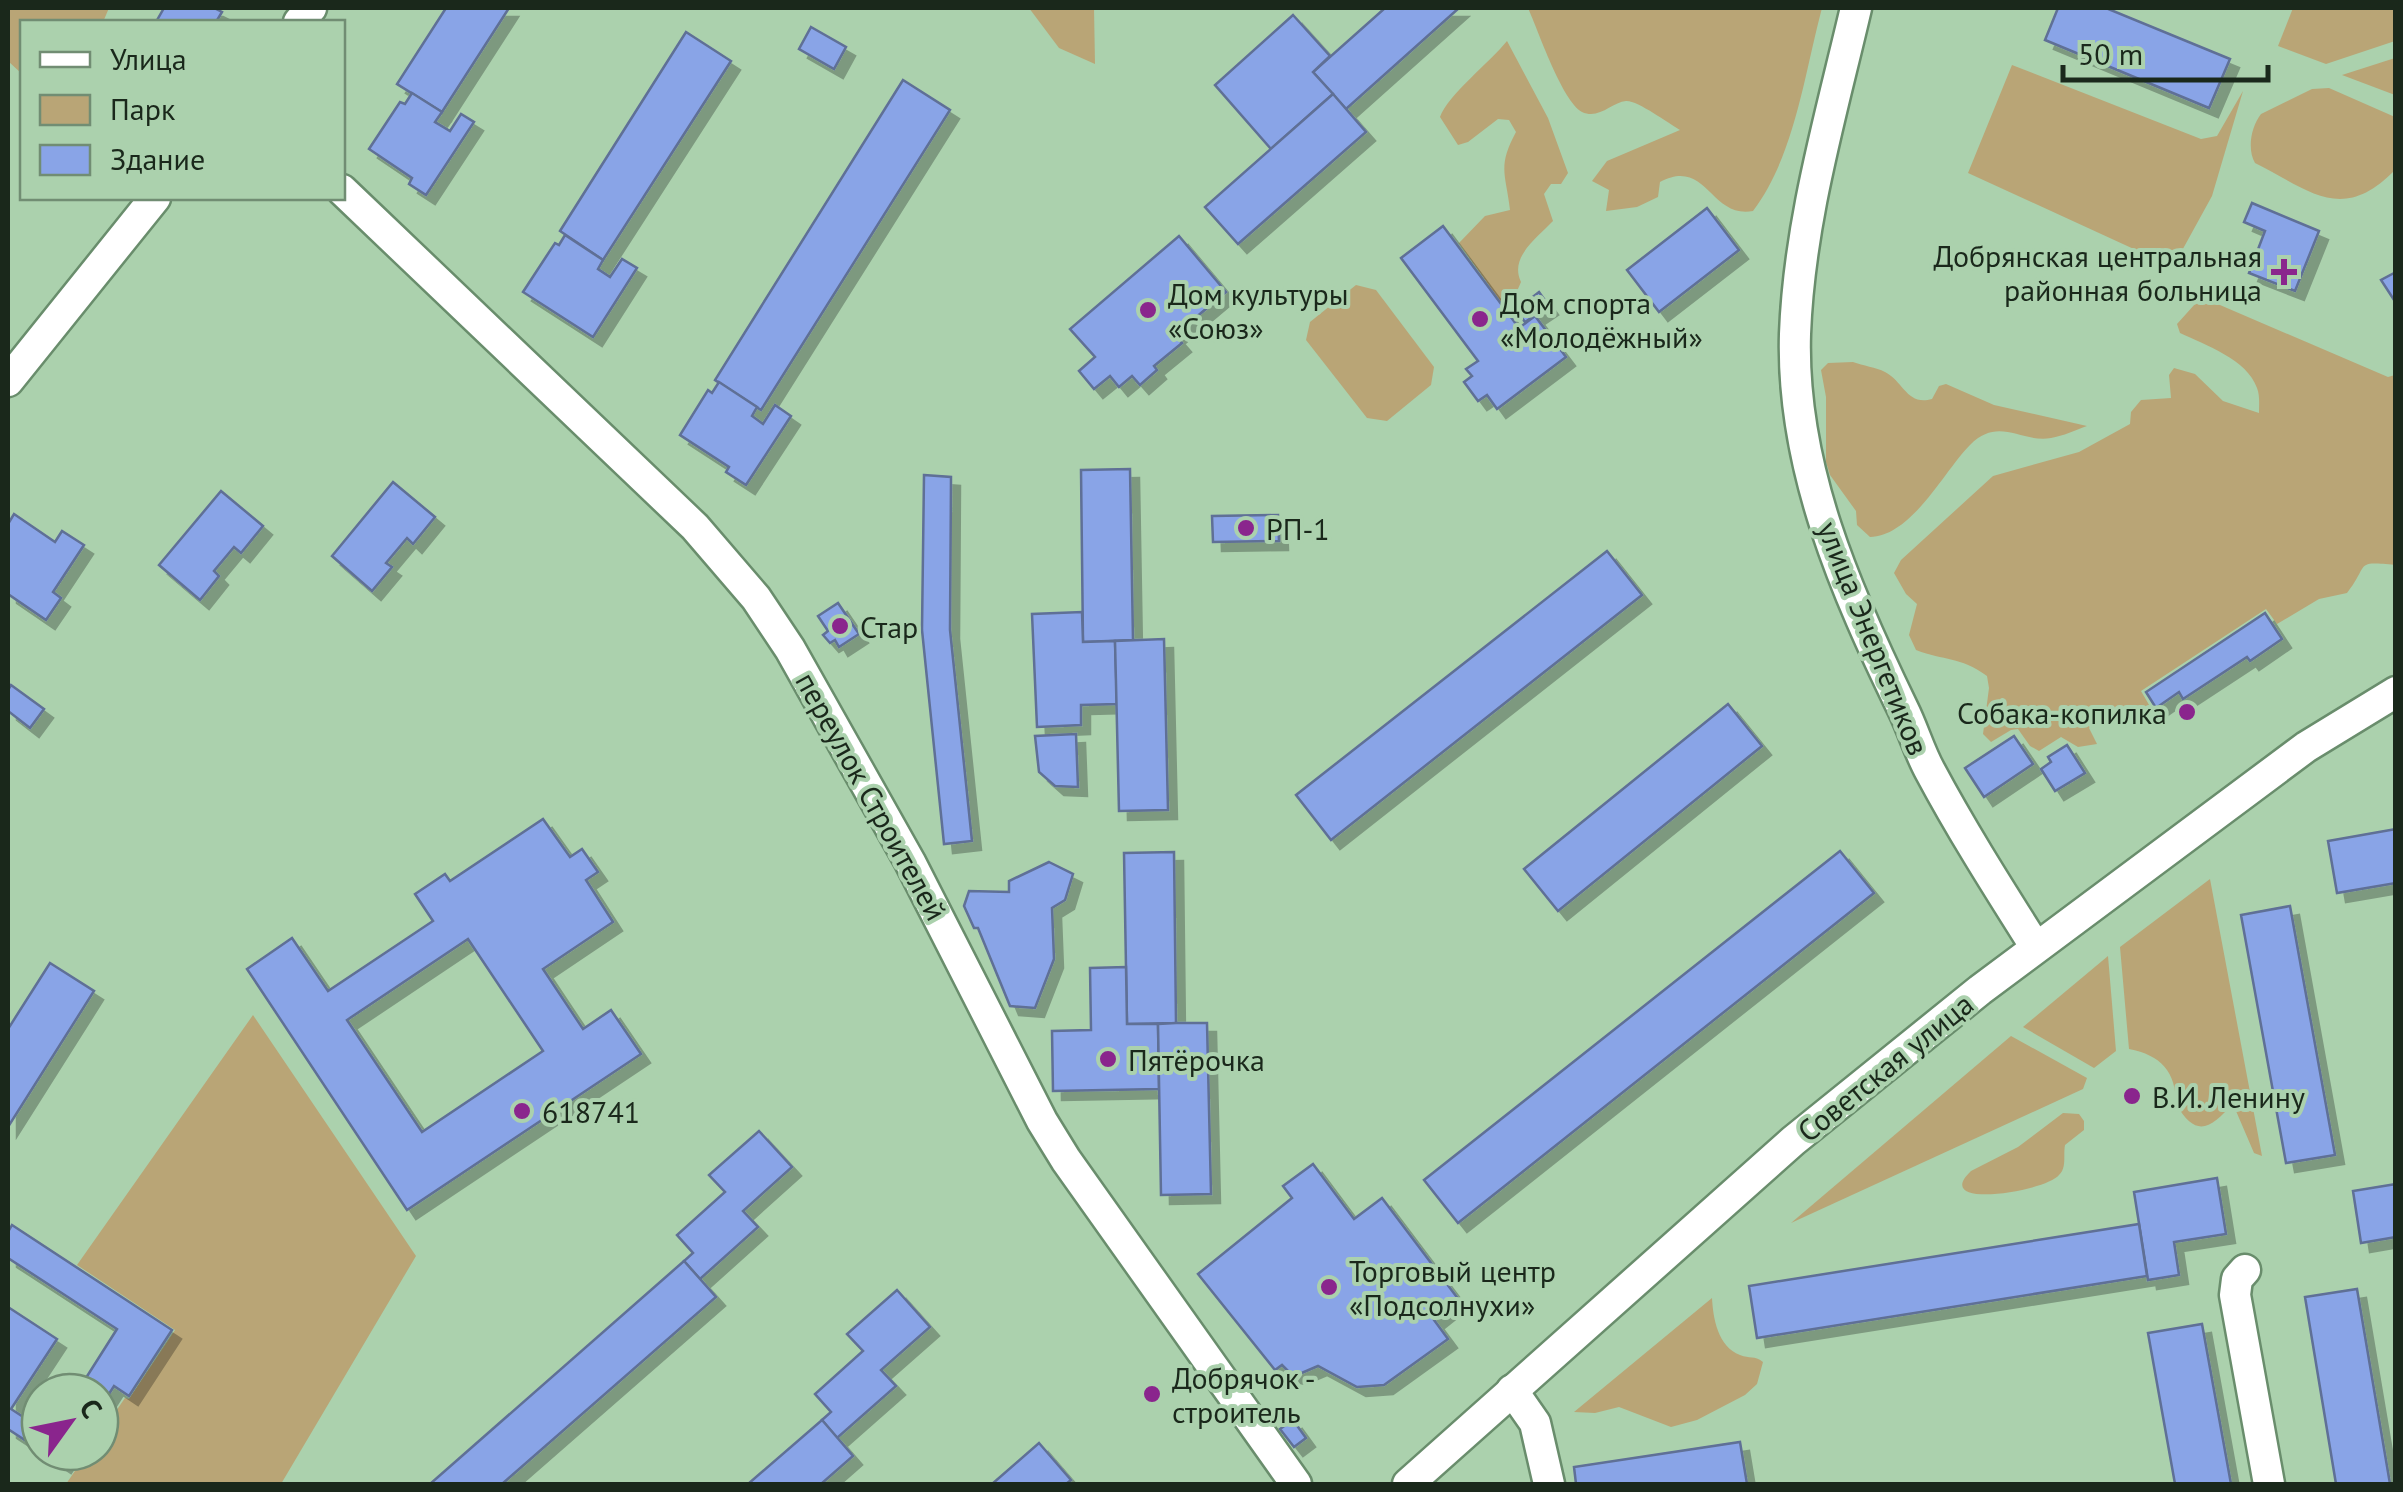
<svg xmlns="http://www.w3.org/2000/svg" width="2403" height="1492" font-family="'PT Sans',sans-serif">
<defs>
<filter id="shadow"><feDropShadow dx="9" dy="9" stdDeviation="0" flood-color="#0004"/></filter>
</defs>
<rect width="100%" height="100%" fill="#abd1ad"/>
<g fill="#b9a576">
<polygon points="8,8 109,8 103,22 22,22 22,74 8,61"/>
<polygon points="1029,8 1094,8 1095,64 1059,48"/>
<path d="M1528,8H1822C1804,75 1795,155 1753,211C1710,219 1707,157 1660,182L1658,197L1637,207L1606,211L1609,190L1592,181L1607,161L1680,130C1668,123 1637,100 1626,101C1612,102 1599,120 1582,112C1562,101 1538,30 1528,8Z"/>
<polygon points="2293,8 2395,8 2395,41 2326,64 2278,46"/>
<path d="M1507,41L1548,118L1568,173L1561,184H1551L1544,194L1553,221C1537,238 1509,257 1521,282L1514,298L1503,305L1459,243L1485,216L1510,210C1506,174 1497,167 1516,132L1509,120L1498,119L1468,142L1458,145L1440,117C1448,95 1490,62 1507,41Z"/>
<polygon points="2395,58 2395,95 2342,75"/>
<polygon points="2012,65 2201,139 2217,136 2243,91 2212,196 2173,267 1968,173"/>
<path d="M2329,88L2395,117V170C2342,224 2311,191 2255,163C2247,149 2251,127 2261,114L2312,89Z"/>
<polygon points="1356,285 1376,290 1434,367 1431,385 1387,421 1367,418 1306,340 1310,322"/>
<path d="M2206,299L2388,377L2395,375V565C2353,561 2370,564 2347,593L2319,599L2277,624L2266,609L2141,691L2152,710C2151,710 2137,716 2136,716C2118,719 2102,710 2089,728L2097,744L2078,747L2061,737L2039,751L2030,746L2018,729L2011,730L1991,742L1983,734L1989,688L1987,676C1959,656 1945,661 1916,650L1909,635L1917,604L1906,594L1894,573L1901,560L1993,476L2079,452L2130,424L2131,412L2141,400L2171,398L2169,375L2174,368L2195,374L2223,401L2259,413C2259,406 2260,395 2257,388C2247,359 2205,345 2180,333L2177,324L2195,304Z"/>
<path d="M1853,362C1863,366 1876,367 1885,372C1904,382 1907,406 1932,399L1939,386L1946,384L1994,405L2087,426C2076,430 2063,436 2051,438C2020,443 1999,416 1970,445C1944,471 1912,536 1870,537L1857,525L1856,511L1830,475L1826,462V397L1821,370L1828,363Z"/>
<path d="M2210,879L2262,1156L2254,1153L2233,1104C2211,1127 2197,1140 2176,1104C2176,1072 2161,1055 2129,1049L2120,947Z"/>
<polygon points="2108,956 2116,1051 2094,1068 2023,1027"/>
<polygon points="253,1015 416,1256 281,1484 66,1484 88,1452 100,1452 100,1434 125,1398 129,1399 175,1330 77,1265"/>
<polygon points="2011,1036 2087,1078 2083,1089 1791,1223"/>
<path d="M2063,1113L2079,1114L2084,1121V1130L2065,1145C2063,1156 2067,1167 2059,1175C2045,1192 1930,1210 1971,1171L2018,1147Z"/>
<path d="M1712,1298C1713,1318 1718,1347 1740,1355C1750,1359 1754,1355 1763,1362L1757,1384L1745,1395L1697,1420L1671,1427L1619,1407L1595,1413L1574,1412Z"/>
</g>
<g fill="#89a4e7" stroke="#5f6f96" stroke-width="2.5" fill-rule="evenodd" filter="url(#shadow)">
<polygon points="164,8 214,8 222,12 216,22 156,22"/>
<polygon points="446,8 509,8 442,112 397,84"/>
<polygon points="1385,8 1459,8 1346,109 1313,72"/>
<polygon points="2058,8 2106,8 2230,59 2209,108 2045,40"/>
<polygon points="1293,15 1330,56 1313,72 1333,94 1271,149 1215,85"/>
<polygon points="811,27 846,47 834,69 799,49"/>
<polygon points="686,32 731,61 603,260 560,231"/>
<polygon points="903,80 950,110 761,410 715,380"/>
<polygon points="412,93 442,112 435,122 450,131 461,114 474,122 426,195 409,184 412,178 369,149 400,102 405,104"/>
<polygon points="1333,94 1366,132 1238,244 1205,207"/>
<polygon points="2252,203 2319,231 2295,291 2249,273 2265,231 2244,222"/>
<polygon points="1707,208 1739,250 1659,312 1627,270"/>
<polygon points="1443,226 1519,328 1535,316 1566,357 1497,409 1487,395 1478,401 1464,382 1472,376 1466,369 1478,361 1401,258"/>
<polygon points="565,235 603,260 598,269 610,277 622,259 637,268 593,337 523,292 555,243 559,245"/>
<polygon points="1179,236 1226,292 1175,335 1182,343 1154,366 1157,370 1140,385 1132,376 1119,387 1110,376 1094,389 1079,371 1095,357 1070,329"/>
<polygon points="2396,272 2396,303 2381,280"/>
<polygon points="1539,292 1549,306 1525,322 1516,310"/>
<polygon points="719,382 757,407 752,416 763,424 775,405 791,416 746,485 726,472 729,467 680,435 708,390 712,393"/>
<polygon points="1130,469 1133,640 1083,642 1081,470"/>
<polygon points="924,475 951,477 950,630 972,841 944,844 922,630"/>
<polygon points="393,482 435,517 413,544 407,538 386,563 392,567 372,591 332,556"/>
<polygon points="221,491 263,526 241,553 234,547 214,571 219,576 200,600 159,565"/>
<polygon points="14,514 55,542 62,531 84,545 53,592 61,598 46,620 8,594 8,524"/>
<polygon points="1278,515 1279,541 1213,542 1212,516"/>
<polygon points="1607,551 1642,595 1331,840 1296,795"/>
<polygon points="838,603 859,634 839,647 835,640 830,643 823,635 828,631 818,616"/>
<polygon points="1082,612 1083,642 1115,641 1117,704 1081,705 1081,725 1037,727 1032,614"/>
<polygon points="2265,613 2282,639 2250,661 2247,657 2183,699 2179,692 2156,708 2146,692"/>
<polygon points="1164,639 1168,810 1119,811 1115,641"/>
<polygon points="11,685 44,709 30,728 8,711 8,690"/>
<polygon points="1728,704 1762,746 1558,911 1524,869"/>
<polygon points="1076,734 1078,787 1055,786 1039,772 1035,736"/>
<polygon points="2014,736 2033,764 1984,797 1965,768"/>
<polygon points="2067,745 2085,773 2055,791 2041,769 2051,762 2048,757"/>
<path d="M543,819L570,857L582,849L598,872L586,880L613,922L543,969L583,1029L611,1010L641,1054L407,1210L247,969L292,938L328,991L433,921L415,894L445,874L450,881ZM468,939L543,1051L422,1132L347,1020Z"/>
<polygon points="2396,829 2396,883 2337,893 2328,841"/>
<polygon points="1840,851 1874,893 1458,1223 1424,1180"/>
<polygon points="1174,852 1176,1023 1127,1024 1124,853"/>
<polygon points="1049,862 1073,874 1065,900 1052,908 1054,959 1035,1008 1010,1006 978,928 974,928 964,906 969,891 1009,892 1009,881"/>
<polygon points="2290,906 2335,1155 2286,1163 2241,915"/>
<polygon points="50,963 94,991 8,1127 8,1029"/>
<polygon points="1126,967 1127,1024 1158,1024 1159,1089 1053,1091 1052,1031 1091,1030 1090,968"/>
<polygon points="1176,1023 1207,1023 1211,1194 1161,1195 1158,1024"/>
<polygon points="759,1131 792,1167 743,1211 758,1227 700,1279 684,1261 693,1253 677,1235 725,1192 709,1175"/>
<polygon points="1313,1164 1354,1219 1382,1198 1459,1300 1434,1320 1448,1339 1384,1385 1357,1387 1318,1366 1297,1375 1291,1374 1282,1365 1275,1370 1198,1274 1292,1198 1283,1186"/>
<polygon points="2217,1178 2226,1234 2174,1242 2179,1275 2148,1280 2134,1192"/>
<polygon points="2396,1184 2396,1237 2361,1243 2353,1191"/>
<polygon points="2139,1224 2147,1276 1757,1338 1749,1286"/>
<polygon points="12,1225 172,1330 129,1396 114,1386 100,1408 100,1392 77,1392 117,1329 8,1258 8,1232"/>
<polygon points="684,1261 716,1297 502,1484 430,1484"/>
<polygon points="2357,1289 2390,1484 2336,1484 2305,1297"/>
<polygon points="897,1290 930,1327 881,1370 896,1386 837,1438 822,1420 831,1412 815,1394 863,1351 847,1334"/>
<polygon points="8,1307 57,1339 11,1409 40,1428 40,1450 8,1429"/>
<polygon points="2202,1324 2231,1484 2175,1484 2148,1333"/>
<polygon points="822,1420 853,1456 821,1484 748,1484"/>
<polygon points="1293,1420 1306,1438 1294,1447 1280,1429"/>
<polygon points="1740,1442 1747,1484 1576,1484 1574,1467"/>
<polygon points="1039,1443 1071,1480 1066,1484 992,1484"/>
<polygon points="44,1452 70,1452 62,1464"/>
</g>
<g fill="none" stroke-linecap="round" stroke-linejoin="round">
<g stroke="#698d6c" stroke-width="35">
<g id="street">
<path d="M1856,8C1831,115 1799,223 1795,334C1791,467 1846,592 1903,709C1913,729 1919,751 1930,771C1962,831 1999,889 2035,946"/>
<polyline points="299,22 311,8"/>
<polyline points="342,190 695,527 756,598 790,649 910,862 1042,1121 1066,1160 1296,1484"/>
<polyline points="8,381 155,198"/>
<polyline points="2245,1270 2237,1279 2235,1295 2269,1484"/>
<polyline points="1512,1390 1535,1423 1549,1484"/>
<polyline points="1408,1484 1793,1141 1980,990 2306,747 2396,692"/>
</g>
</g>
<use href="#street" stroke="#fff" stroke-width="30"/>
</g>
<g fill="#8a258d" stroke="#abd1ad" stroke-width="4">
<path d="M2279 257h10v10h10v10h-10v10h-10v-10h-10v-10h10z"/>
<circle cx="1148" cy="310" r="10"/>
<circle cx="1480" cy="319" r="10"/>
<circle cx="1246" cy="528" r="10"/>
<circle cx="840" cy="626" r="10"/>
<circle cx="2187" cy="712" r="10"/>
<circle cx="1108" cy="1059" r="10"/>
<circle cx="2132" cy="1096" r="10"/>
<circle cx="522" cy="1111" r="10"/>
<circle cx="1329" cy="1287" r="10"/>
<circle cx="1152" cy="1394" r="10"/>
</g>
<g text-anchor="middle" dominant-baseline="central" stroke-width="8" stroke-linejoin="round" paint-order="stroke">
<g font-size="30" fill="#1a281b" stroke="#abd1ad" text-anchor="start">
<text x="2262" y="255" text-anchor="end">Добрянская центральная<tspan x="2262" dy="34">районная больница</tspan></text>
<text x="1168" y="293">Дом культуры<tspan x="1168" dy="34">«Союз»</tspan></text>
<text x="1500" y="302">Дом спорта<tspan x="1500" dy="34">«Молодёжный»</tspan></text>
<text x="1266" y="528">РП-1</text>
<text x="860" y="626">Стар</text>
<text x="2167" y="712" text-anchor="end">Собака-копилка</text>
<text x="1128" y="1059">Пятёрочка</text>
<text x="2152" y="1096">В.И. Ленину</text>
<text x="542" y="1111">618741</text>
<text x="1349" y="1270">Торговый центр<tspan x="1349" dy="34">«Подсолнухи»</tspan></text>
<text x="1172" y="1377">Добрячок -<tspan x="1172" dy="34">строитель</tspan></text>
</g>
<g font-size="30" fill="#1a281b" stroke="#abd1ad">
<text transform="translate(1874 638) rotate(68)">улица Энергетиков</text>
<text transform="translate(872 796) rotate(61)">переулок Строителей</text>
<text transform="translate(1885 1067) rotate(-39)">Советская улица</text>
</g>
</g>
<rect width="2403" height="1492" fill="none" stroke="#1a281b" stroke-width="20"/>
<rect x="20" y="20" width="325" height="180" fill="#abd1ad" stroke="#718d73" stroke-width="2.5"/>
<rect x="40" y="52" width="50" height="15" fill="#ffffff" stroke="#718d73" stroke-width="2.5"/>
<text x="110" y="70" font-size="30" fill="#1a281b">Улица</text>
<rect x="40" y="95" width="50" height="30" fill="#b9a576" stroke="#718d73" stroke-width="2.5"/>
<text x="110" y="120" font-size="30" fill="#1a281b">Парк</text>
<rect x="40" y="145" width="50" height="30" fill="#89a4e7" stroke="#718d73" stroke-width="2.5"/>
<text x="110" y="170" font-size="30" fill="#1a281b">Здание</text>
<g transform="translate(70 1422) rotate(57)"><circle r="48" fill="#abd1ad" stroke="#718d73" stroke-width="2.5"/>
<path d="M0-8L18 38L0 25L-18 38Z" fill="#8a258d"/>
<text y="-15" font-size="28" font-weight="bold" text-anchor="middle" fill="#1a281b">С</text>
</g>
<path d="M2063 65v15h205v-15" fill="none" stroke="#1a281b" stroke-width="5"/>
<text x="2078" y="65" font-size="30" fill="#1a281b" stroke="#abd1ad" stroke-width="8" paint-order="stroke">50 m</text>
</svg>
